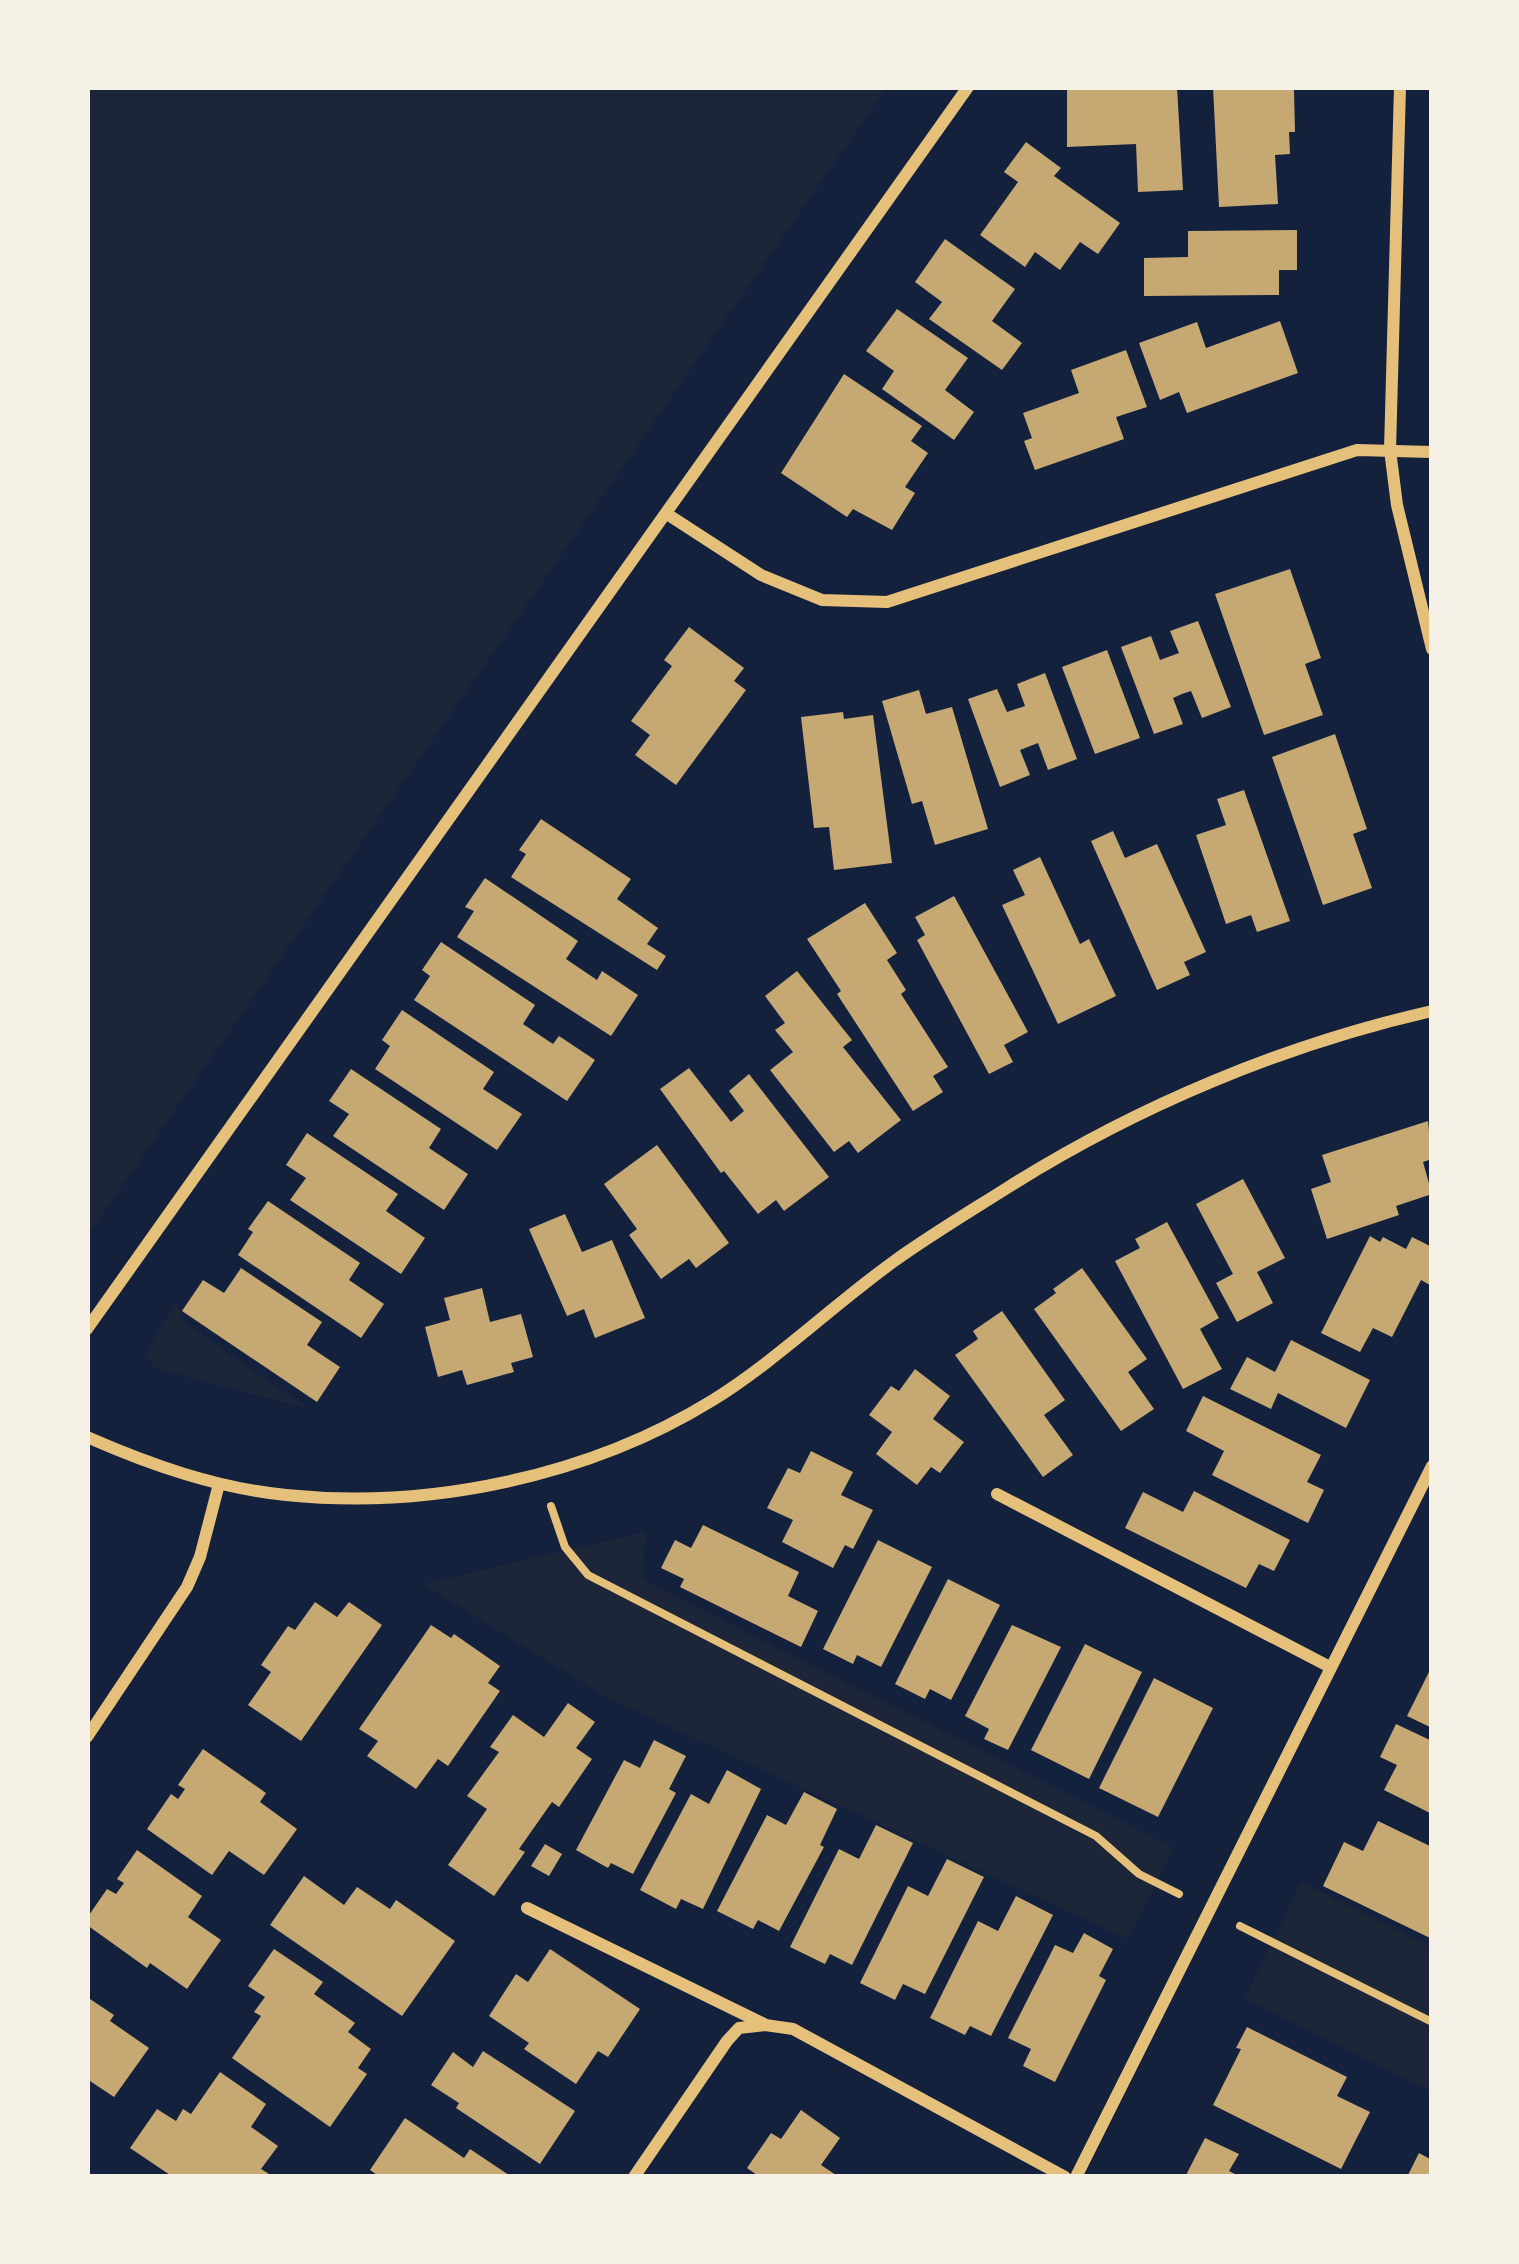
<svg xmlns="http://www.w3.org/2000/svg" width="1519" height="2264" font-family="Arial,sans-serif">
<rect width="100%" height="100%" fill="#14213d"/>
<g fill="#1d2539">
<polygon points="87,87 887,87 87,1236"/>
<polygon points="176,1302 185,1323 309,1409 154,1368 146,1354"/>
<polygon points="645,1532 643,1580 1174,1848 1128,1939 608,1698 423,1584"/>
<polygon points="1301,1882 1432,1947 1432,2092 1245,1998"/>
</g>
<g fill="#c6a872">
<polygon points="1177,87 1183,190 1138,192 1136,144 1067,147 1067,88"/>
<polygon points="1213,87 1294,90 1295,132 1289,132 1290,154 1275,155 1278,204 1219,207"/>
<polygon points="1026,142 1061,168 1054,176 1120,223 1098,254 1080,242 1060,270 1035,252 1025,267 980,235 1018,182 1004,172"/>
<polygon points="1297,230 1297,270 1279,270 1279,295 1144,296 1144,258 1188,257 1188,231"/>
<polygon points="945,239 1015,289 992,321 1022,343 1002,370 929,319 942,302 915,282"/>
<polygon points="897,309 968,358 945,390 974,412 954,440 882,389 894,371 866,351"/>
<polygon points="1280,321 1298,373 1187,413 1179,392 1160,400 1139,343 1197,322 1206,348"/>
<polygon points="1126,350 1147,407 1116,417 1124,439 1035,470 1024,441 1032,438 1023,413 1079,393 1071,370"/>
<polygon points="844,374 922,426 911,441 928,453 905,487 915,493 892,530 853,509 847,517 781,473"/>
<polygon points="1290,569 1321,658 1305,664 1323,715 1264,735 1215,594"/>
<polygon points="1198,621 1231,707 1202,718 1191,691 1182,694 1173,698 1183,724 1154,734 1121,647 1151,636 1160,660 1179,653 1170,631"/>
<polygon points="689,627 744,668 734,681 746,690 676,785 635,755 650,735 631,721 672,666 664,660"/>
<polygon points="1107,650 1140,738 1095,754 1062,667"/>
<polygon points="1045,673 1077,759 1048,770 1038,743 1020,750 1030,775 1000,787 968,699 997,689 1007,712 1025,706 1017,684"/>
<polygon points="919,690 926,714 952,707 988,829 935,845 922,801 912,804 882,701"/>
<polygon points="843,712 844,719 873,715 892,863 834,870 829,827 814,828 801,717"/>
<polygon points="1335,734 1367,829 1353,834 1372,888 1323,905 1272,757"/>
<polygon points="1244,790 1290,921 1257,932 1251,915 1226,924 1196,835 1226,825 1217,799"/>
<polygon points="541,819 631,879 617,899 658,928 647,944 666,956 657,970 511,877 526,854 519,850"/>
<polygon points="1113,831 1125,858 1157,844 1206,952 1184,962 1190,975 1157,990 1091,841"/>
<polygon points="1040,857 1080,944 1089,939 1116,996 1058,1024 1002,905 1025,895 1013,870"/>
<polygon points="485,878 578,941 566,959 597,980 602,971 638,995 611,1036 457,937 474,911 465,907"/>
<polygon points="954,896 1028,1032 1004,1045 1013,1062 989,1074 917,940 925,935 915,917"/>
<polygon points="865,903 897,953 887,960 906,990 901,994 948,1067 933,1076 943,1092 913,1111 837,994 841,991 807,939"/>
<polygon points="441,942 535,1005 523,1024 553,1044 559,1036 595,1060 567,1101 414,1000 430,976 422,970"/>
<polygon points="797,971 852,1040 843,1047 901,1120 858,1153 849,1141 834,1152 770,1070 793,1052 775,1030 785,1023 765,996"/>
<polygon points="402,1010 494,1072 483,1089 522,1114 497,1150 375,1069 390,1046 382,1040"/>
<polygon points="689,1068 731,1122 744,1111 729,1091 749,1074 829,1177 784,1211 776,1200 758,1214 724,1171 721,1173 660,1089"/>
<polygon points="351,1069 441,1129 429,1148 468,1174 444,1210 333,1136 349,1114 329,1101"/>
<polygon points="1428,1121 1432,1159 1423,1162 1432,1194 1396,1206 1399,1215 1327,1239 1311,1189 1331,1182 1322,1155"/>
<polygon points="307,1133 398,1194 386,1211 425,1238 401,1274 290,1200 306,1178 286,1165"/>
<polygon points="657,1145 729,1243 696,1268 689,1259 661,1279 629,1235 637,1229 604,1184"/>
<polygon points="1243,1179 1285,1258 1257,1272 1273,1303 1237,1322 1216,1283 1233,1274 1196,1204"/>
<polygon points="268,1201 360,1263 349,1280 384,1304 361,1338 238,1255 253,1232 248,1229"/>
<polygon points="565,1214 582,1252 612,1240 645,1318 595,1338 584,1309 567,1316 529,1229"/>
<polygon points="1167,1222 1219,1318 1200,1329 1222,1369 1183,1389 1115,1261 1140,1248 1135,1239"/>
<polygon points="1370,1236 1380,1242 1383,1237 1406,1249 1412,1237 1432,1247 1432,1281 1430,1285 1421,1280 1392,1337 1373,1328 1360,1352 1321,1333"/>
<polygon points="241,1268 322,1322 307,1345 340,1367 317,1402 182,1311 203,1280 224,1293"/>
<polygon points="1082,1268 1147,1359 1128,1372 1154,1409 1121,1431 1034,1309 1056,1293 1053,1289"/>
<polygon points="482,1288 490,1322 521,1314 533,1357 511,1363 514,1372 467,1385 462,1370 438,1377 425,1327 450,1320 444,1298"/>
<polygon points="1002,1311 1065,1400 1044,1415 1073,1455 1043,1477 955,1355 978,1339 973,1331"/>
<polygon points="1291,1340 1370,1380 1346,1428 1278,1393 1271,1409 1230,1389 1247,1357 1275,1372"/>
<polygon points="915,1369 950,1396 933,1419 964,1442 940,1473 931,1467 917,1485 876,1454 892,1432 869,1415 891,1386 899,1391"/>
<polygon points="1203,1396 1321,1455 1307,1482 1324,1490 1308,1523 1212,1475 1224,1451 1186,1431"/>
<polygon points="811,1451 853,1472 841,1495 873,1510 853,1549 845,1545 833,1568 782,1542 793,1520 767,1508 788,1468 800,1473"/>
<polygon points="1194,1491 1290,1540 1274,1571 1259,1564 1246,1588 1125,1528 1143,1492 1183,1512"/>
<polygon points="703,1525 799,1572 788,1596 818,1611 801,1647 680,1587 684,1579 661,1568 675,1540 691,1548"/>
<polygon points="878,1540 932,1567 881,1667 857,1655 853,1664 823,1649"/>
<polygon points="948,1579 1000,1605 951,1700 930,1689 925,1699 895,1684"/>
<polygon points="315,1602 337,1617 349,1602 382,1625 301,1741 248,1705 271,1672 261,1665 288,1626 295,1630"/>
<polygon points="431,1625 451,1638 454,1634 500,1666 488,1683 500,1691 448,1766 438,1759 416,1789 367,1756 378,1741 359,1729"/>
<polygon points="1012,1625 1061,1647 1008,1750 984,1739 989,1729 965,1716"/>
<polygon points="1085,1644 1142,1672 1089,1779 1031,1750"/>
<polygon points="1432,1666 1432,1728 1407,1716"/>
<polygon points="1154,1678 1213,1708 1158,1817 1099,1788"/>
<polygon points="568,1703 595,1722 576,1748 592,1759 559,1807 552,1802 519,1849 525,1852 494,1896 448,1865 487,1809 467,1796 499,1752 490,1747 513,1715 544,1737"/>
<polygon points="1396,1724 1432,1741 1432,1814 1384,1790 1397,1765 1380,1757"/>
<polygon points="654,1740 686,1756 669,1789 676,1793 633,1874 611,1863 608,1868 576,1850 624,1760 640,1768"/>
<polygon points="203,1749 266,1793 260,1802 297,1829 264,1875 229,1851 212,1875 147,1829 171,1794 178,1799 185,1789 178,1785"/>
<polygon points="727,1770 761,1789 703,1909 681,1899 676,1909 640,1890 691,1794 709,1804"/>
<polygon points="804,1792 837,1809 820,1845 824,1847 779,1931 758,1920 753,1929 717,1911 767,1815 786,1825"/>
<polygon points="1378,1821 1432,1847 1432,1939 1323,1886 1344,1842 1363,1851"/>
<polygon points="876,1825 913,1843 852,1965 830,1954 825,1964 790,1947 839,1849 859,1859"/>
<polygon points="545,1844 562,1854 549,1876 531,1866"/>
<polygon points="137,1850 202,1896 188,1917 221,1940 187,1989 150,1963 147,1968 87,1925 87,1918 107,1889 116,1894 124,1883 117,1879"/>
<polygon points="947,1859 984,1877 925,1994 903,1984 895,2000 860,1983 908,1886 928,1896"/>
<polygon points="304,1876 344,1905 357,1887 390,1909 396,1900 455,1941 402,2016 270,1925"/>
<polygon points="1016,1896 1053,1915 991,2036 970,2026 965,2035 930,2018 978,1921 998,1931"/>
<polygon points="1084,1933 1113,1949 1099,1976 1106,1980 1055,2082 1023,2066 1031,2049 1008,2038 1055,1945 1073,1953"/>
<polygon points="274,1949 323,1982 314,1994 355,2023 348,2032 371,2049 358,2068 367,2074 330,2127 232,2058 261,2016 254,2012 265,1997 248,1986"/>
<polygon points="550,1949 640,2009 608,2057 598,2051 576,2084 524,2049 529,2043 489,2016 516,1974 528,1982"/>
<polygon points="87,1997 114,2015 110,2021 149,2048 114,2097 87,2079"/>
<polygon points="1247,2027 1347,2077 1337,2096 1370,2112 1341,2169 1213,2105 1241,2049 1236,2048"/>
<polygon points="483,2051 575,2111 540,2164 456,2108 459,2103 431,2085 453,2052 473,2067"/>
<polygon points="220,2072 266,2104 251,2127 278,2146 261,2169 274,2177 173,2177 130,2148 157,2109 176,2121 183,2109 191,2114"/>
<polygon points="801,2110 840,2138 821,2165 839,2177 760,2177 747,2168 771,2133 781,2139"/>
<polygon points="405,2118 464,2158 470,2149 512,2177 380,2177 370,2170"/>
<polygon points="1205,2138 1239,2154 1229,2171 1241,2177 1185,2177"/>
<polygon points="1419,2153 1432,2160 1432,2177 1407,2177"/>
</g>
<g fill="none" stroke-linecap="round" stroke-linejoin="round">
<g stroke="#e5c07b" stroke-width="8">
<polyline points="551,1506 565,1547 588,1575 1096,1836 1139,1874 1179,1894"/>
<polyline points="1240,1926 1432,2022"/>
</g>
<g stroke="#e5c07b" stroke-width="12">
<polyline points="1400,87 1390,450 1397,505 1432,649"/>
<polyline points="667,514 761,575 822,600 887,602 1357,450 1432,452"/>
<polyline points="87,1329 968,87"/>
<path d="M87,1437C151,1465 216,1488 286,1495C430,1510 590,1476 713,1400C777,1360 832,1306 893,1262C929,1236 969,1212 1007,1188C1137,1106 1283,1045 1432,1011"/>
<polyline points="997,1494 1330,1667"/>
<polyline points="87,1737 187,1587 200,1557 219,1484"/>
<polyline points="527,1908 764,2024"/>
<polyline points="634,2177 727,2041 739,2028 765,2025 793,2029 1065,2177"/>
<polyline points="1076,2177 1432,1466"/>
</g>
</g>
<rect width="1519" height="2264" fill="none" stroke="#f6f1e7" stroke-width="180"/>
</svg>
